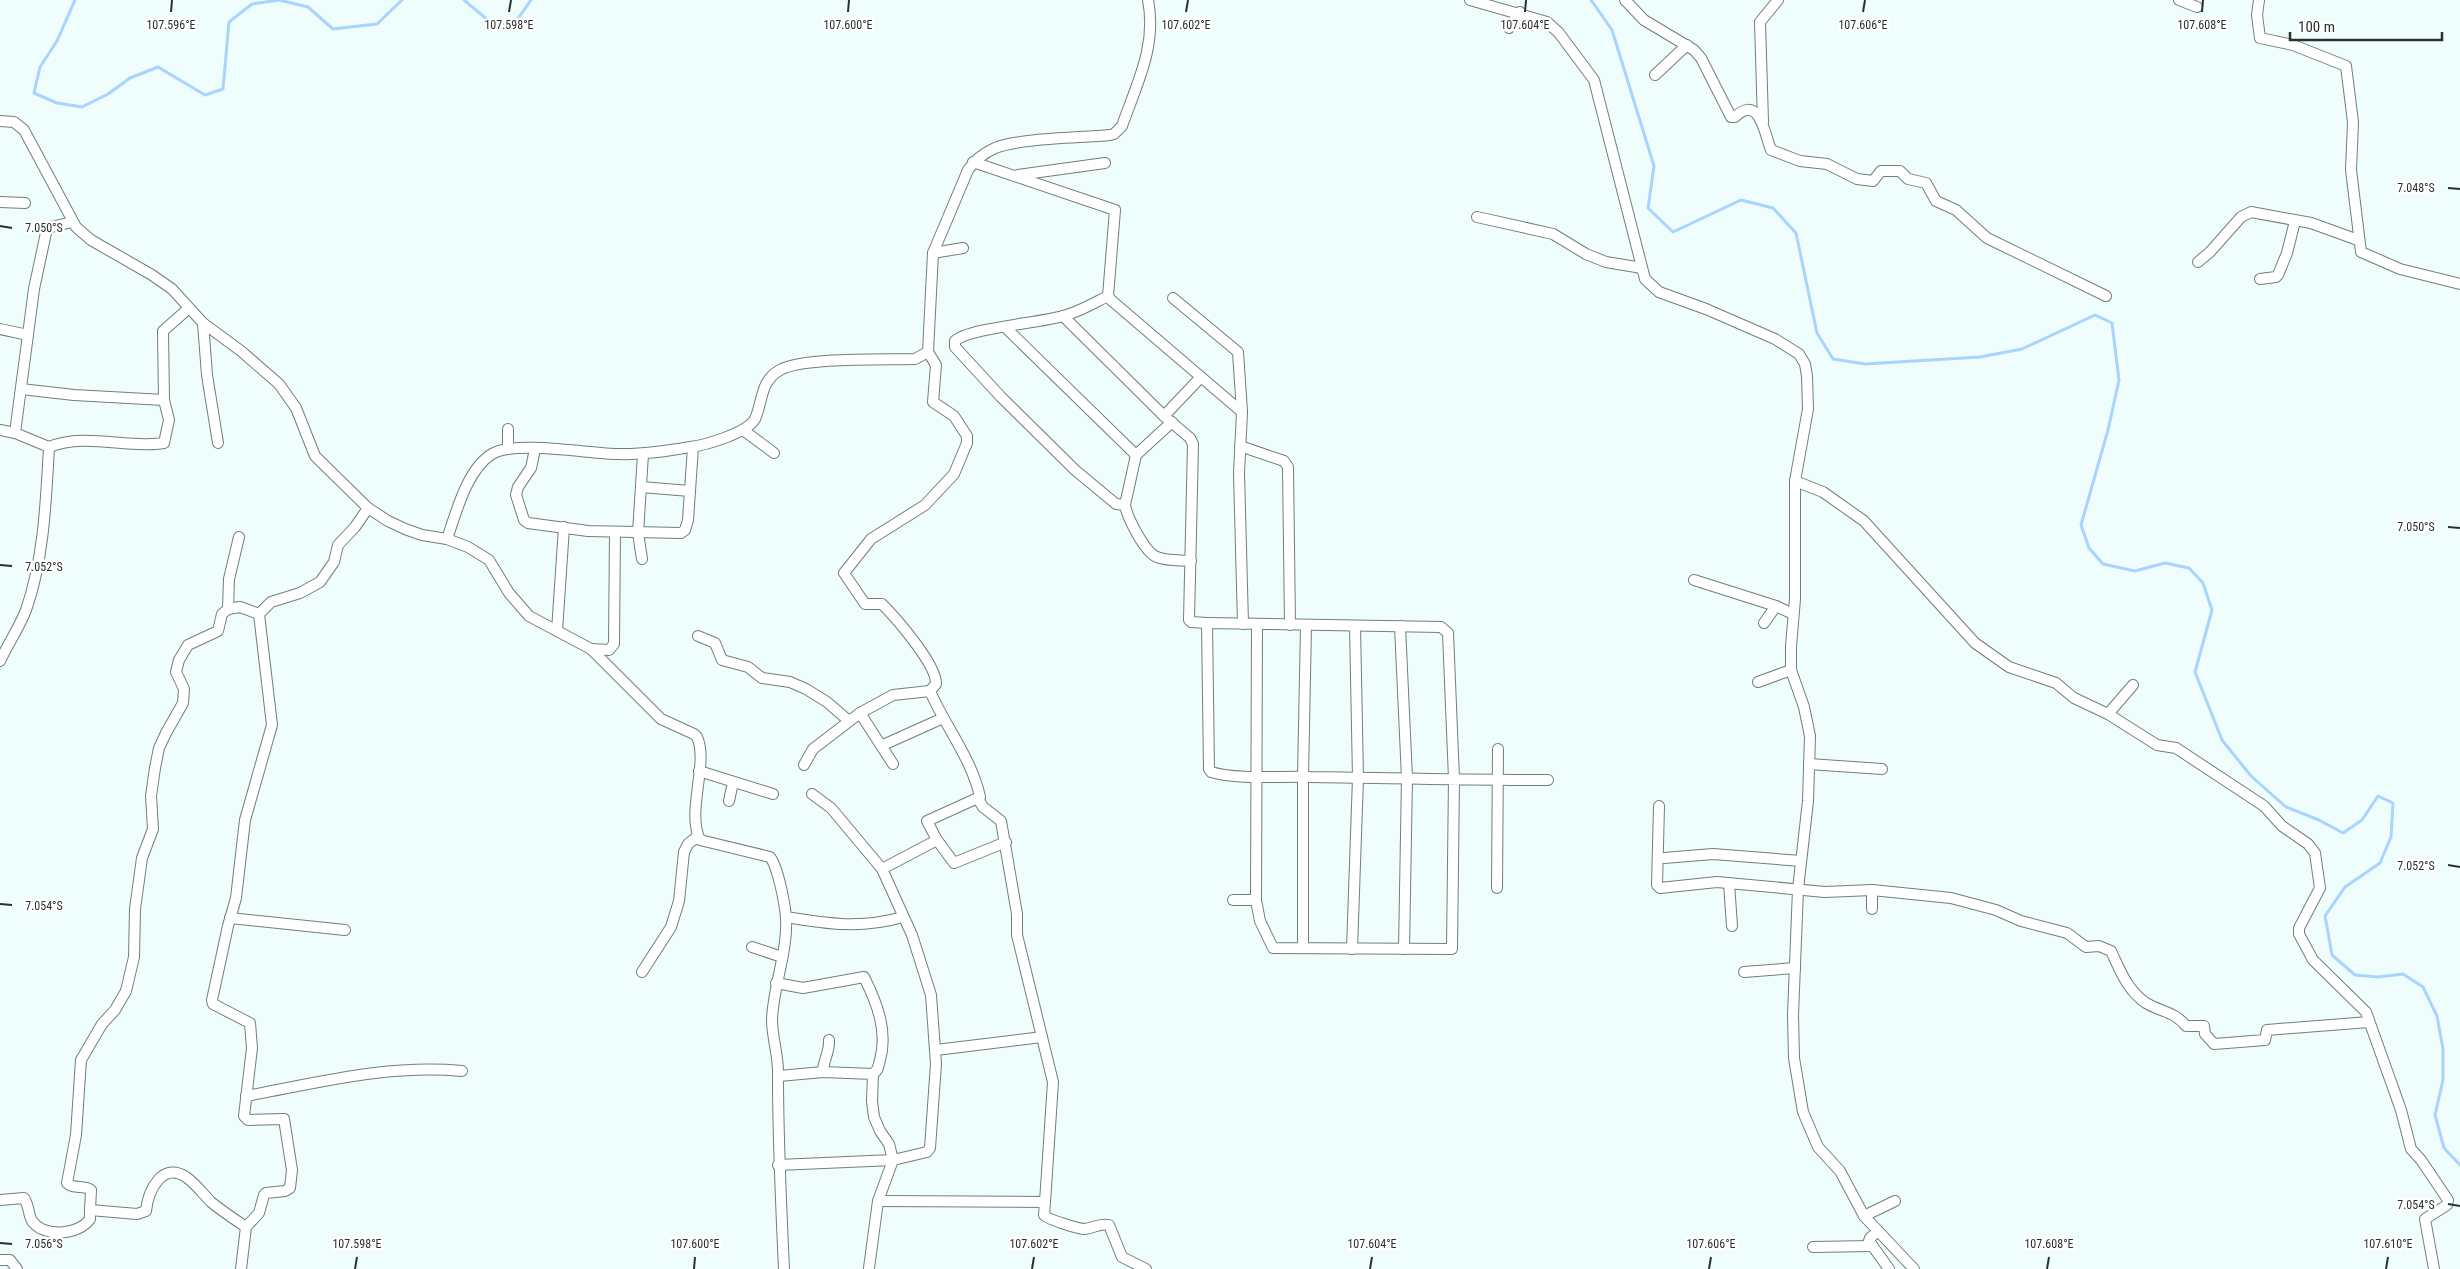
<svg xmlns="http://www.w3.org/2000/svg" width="2460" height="1269" font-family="'Roboto Condensed',sans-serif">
<rect width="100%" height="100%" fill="#effdfc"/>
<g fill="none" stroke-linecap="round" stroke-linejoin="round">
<g stroke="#a8d4fd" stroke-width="3">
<polyline points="75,0 57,41 40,67 34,93 57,103 82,107 108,94 130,78 158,67 205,95 223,89 229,22 252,4 279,0 308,7 333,29 377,24 402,0"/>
<polyline points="464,0 495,26 517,20 531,0"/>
<polyline points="1591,0 1612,30 1654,166 1648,208 1673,232 1741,200 1773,208 1796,233 1817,333 1833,359 1865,364 1980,357 2022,349 2095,315 2112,323 2119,380 2108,430 2081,525 2089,548 2103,564 2135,571 2165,563 2189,568 2203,583 2212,610 2195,672 2222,740 2251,776 2286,807 2319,820 2343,833 2362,820 2378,796 2393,803 2391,837 2380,863 2345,887 2325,916 2332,955 2355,975 2378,977 2403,974 2423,987 2437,1016 2443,1049 2443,1080 2435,1115 2444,1148 2460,1165"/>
</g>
<g stroke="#727e7d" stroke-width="12">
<g id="minor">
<polyline points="1470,0 1547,22 1559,33 1594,80 1645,279 1659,292 1706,309 1775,339 1799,354 1805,364 1807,376 1808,409 1795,481 1795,599 1791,646 1791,670 1804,707 1810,736 1808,801 1798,889 1793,1015 1794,1058 1803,1112 1818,1147 1840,1171 1864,1216 1914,1269"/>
<path d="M1625,0L1644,20L1694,50L1701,58L1731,117H1735C1760,93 1765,136 1771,150L1800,161L1827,164L1857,179L1873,181L1881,171H1900L1908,179L1926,183L1936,201L1956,210L1987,238L2106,296"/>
<polyline points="2179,0 2197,7"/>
<polyline points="2259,0 2257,15 2260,38 2293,45 2346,66 2353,122 2351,170 2361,252 2400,269 2460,284"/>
<polyline points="1509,28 1520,12"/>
<polyline points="1655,75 1687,45"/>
<path d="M0,121L14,122L24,130L76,227L91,240L152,275L172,289L203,323L241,351L279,384L296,408L315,456L368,508L388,521L405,529L422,535L447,539L468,547L489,560L509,593L529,616L591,649L661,719L694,734L697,737C709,763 686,811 700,840L770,857C778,867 785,904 786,918C788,952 773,986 772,1020C772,1038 779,1057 778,1076C778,1140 781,1205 784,1269"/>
<polyline points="1763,122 1760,22 1778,0"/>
<polyline points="973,162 1115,210 1108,296 1111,300 1201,377 1164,416"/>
<polyline points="1018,175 1105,163"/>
<polyline points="0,202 25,203"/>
<polyline points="1477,217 1553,234 1586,254 1606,262 1642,268"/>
<polyline points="933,253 963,248"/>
<polyline points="2198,262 2210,252 2241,217 2251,212 2311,223 2358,240"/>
<polyline points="2260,279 2276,277 2278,275 2287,253 2295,221"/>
<path d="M1108,296C1094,303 1079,312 1063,316C1040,323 968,328 955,341V347L1001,397L1075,470L1116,504L1125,505L1136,455L1172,422"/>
<polyline points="1173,298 1238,352 1242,412"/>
<polyline points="1063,316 1164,416 1190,438 1193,444 1189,620 1191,622 1207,623"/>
<polyline points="203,323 207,375 218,443"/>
<polyline points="1006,328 1136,455"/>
<polyline points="0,329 28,335"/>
<polyline points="1201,377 1242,412 1239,473 1243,624"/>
<polyline points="21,389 74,395 164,400 163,331 189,308"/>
<polyline points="0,430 15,433 34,289 47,228 72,222"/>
<polyline points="743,430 774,453"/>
<polyline points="1240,446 1284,461 1288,467 1290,625"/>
<path d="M49,447C86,432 126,449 164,443L169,420L164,400"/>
<polyline points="508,448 508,429"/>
<polyline points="535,449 531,468 518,487 516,495 524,520 528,523 588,531 681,533 685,530 688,520 693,447"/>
<polyline points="1795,481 1823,492 1864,521 1975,643 2009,667 2056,683 2074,698 2108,714 2157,745 2176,748 2264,806 2282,826 2308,844 2315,853 2320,888 2299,928 2299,934 2313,960 2366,1012 2401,1110 2411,1149 2421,1160 2448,1200 2447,1205 2425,1219 2434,1269"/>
<polyline points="641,487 690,491"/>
<path d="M1125,505C1127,517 1145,553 1157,557C1166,561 1181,560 1191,561"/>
<path d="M447,539C456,513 467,469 492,454C515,440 590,454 619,454C643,455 667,451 690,447C706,445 747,433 755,419C763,401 760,381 780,370C804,357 884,360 915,359L928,352"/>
<polyline points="642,559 638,533 643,454"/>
<polyline points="1694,580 1776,606 1793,614"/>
<polyline points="228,609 229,579 239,537"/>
<polyline points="1764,623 1776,606"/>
<path d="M1257,624L1256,900L1260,921L1273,948L1452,949L1454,779L1448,633L1441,627L1207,623L1209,769L1211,772C1237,780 1282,776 1310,777C1389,778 1469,780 1548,780"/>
<polyline points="1400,626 1407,778 1404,949"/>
<polyline points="557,631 564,527"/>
<polyline points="698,636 715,643 722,660 748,667 762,678 790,682 806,689 827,702 849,721"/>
<polyline points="591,649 609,650 614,644 615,532"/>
<path d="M0,661C8,644 19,628 26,610C44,559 46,500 49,447L15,433"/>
<polyline points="1758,682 1791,670"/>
<path d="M930,691L936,684C937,665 896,618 882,604H865L844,573L871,539L925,505L954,474L967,443V436L954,416L933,402L936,365L928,352L933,253L968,170C974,161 984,153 995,148C1020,138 1080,138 1110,135L1114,134L1122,126C1137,83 1157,46 1148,0"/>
<path d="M860,713L893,695L930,691C945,726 972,759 980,797L927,821L937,840"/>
<polyline points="2108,714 2133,685"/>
<polyline points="883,745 941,719"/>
<polyline points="1809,764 1882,769"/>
<polyline points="804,765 813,749 860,713 893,764"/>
<polyline points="699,771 773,794"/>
<polyline points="812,794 831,808 882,869"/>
<polyline points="978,799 983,807 1001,821 1017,914 1017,935 1053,1082 1045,1202"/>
<polyline points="729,801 733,782"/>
<path d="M1659,806L1657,885L1660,888L1717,882L1825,892L1872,890L1951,898L1996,910L2021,921L2067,933L2086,947L2099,946L2111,951C2120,970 2127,990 2146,1003C2161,1012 2174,1011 2186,1026H2204L2205,1034L2214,1044L2265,1040L2267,1030L2369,1022"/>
<polyline points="1664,858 1713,854 1801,861"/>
<polyline points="1729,883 1732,926"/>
<polyline points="1497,888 1498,749"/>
<polyline points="1233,900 1256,900"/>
<polyline points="1872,909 1872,890"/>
<path d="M786,917C828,924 861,929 903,917"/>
<polyline points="230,918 345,930"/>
<polyline points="752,947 782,957"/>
<polyline points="1303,948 1303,777 1306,626"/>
<polyline points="1352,949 1358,778 1355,626"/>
<polyline points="642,972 671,927 679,901 684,852 688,844 698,836"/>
<polyline points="1744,972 1795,968"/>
<path d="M776,983L803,988L864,977C877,1003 888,1031 880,1060C878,1066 879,1070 873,1074"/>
<polyline points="936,1050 1042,1037"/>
<path d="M823,1072C823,1060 830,1052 829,1040"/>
<polyline points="779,1076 823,1072 873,1074 872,1101 874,1117 880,1131 889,1144 893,1160 878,1201 869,1268"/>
<path d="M246,1096C317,1083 388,1064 462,1071"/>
<polyline points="778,1165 893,1160 927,1152 930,1148 936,1064 931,995 912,935 882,869 937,840 954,863 1006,842"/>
<path d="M0,1200L24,1198C29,1205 28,1214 32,1221C44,1238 79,1235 90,1219V1210"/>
<path d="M878,1201L1045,1202L1044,1215C1047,1219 1078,1229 1085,1229C1093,1228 1100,1223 1109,1225L1122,1257L1146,1269"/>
<polyline points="1864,1216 1895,1201"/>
<polyline points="246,1227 259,1213 264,1195 266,1193 285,1191 290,1188 292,1170 284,1119 248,1120 244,1116 252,1048 250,1023 213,1004 212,1000 228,926 236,898 245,820 272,725 259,614 271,602 300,593 320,582 334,562 338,545 355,527 368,508"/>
<polyline points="1878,1231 1870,1238 1869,1241 1889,1269"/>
<polyline points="1813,1247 1872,1246"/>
<polyline points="0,1260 10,1260 17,1269"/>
<path d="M241,1269L246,1227C234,1219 222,1211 211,1202C203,1194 196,1184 186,1177C162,1161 148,1191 146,1211L137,1214L90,1210L91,1190C84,1184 73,1190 67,1183L76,1135L81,1060L102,1024L115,1010L126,991L134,957L135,909L142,858L153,829L151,796L155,768L159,748L166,733L183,703L184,689L176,672L179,660L188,645L218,631L222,614L228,609L240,607L259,614"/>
</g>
</g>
<use href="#minor" stroke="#fff" stroke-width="10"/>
</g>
<path fill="none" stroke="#2b3030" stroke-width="2" d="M171,12L172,0M509,12L511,0M848,12L849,0M1186,12L1188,0M1525,12L1526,0M1863,12L1865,0M2202,12L2203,0M2448,188L2460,189M0,226L12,228M2448,527L2460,528M0,565L12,566M2448,865L2460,867M0,904L12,905M2448,1204L2460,1206M0,1243L12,1244M355,1269L357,1257M694,1269L695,1257M1032,1269L1034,1257M1370,1269L1372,1257M1709,1269L1711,1257M2047,1269L2049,1257M2386,1269L2388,1257"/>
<g font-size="12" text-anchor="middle" fill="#2b3030" stroke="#fff" stroke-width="5" stroke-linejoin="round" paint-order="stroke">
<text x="171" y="29">107.596°E</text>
<text x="509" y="29">107.598°E</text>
<text x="848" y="29">107.600°E</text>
<text x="1186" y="29">107.602°E</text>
<text x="1525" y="29">107.604°E</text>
<text x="1863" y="29">107.606°E</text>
<text x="2202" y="29">107.608°E</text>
<text x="2416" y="192">7.048°S</text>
<text x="44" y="232">7.050°S</text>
<text x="2416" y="531">7.050°S</text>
<text x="44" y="571">7.052°S</text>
<text x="2416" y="870">7.052°S</text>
<text x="44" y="910">7.054°S</text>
<text x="2416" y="1209">7.054°S</text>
<text x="44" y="1248">7.056°S</text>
<text x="357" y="1248">107.598°E</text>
<text x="695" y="1248">107.600°E</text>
<text x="1034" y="1248">107.602°E</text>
<text x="1372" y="1248">107.604°E</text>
<text x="1711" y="1248">107.606°E</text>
<text x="2049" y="1248">107.608°E</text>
<text x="2388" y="1248">107.610°E</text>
</g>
<path d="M2290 32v8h152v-8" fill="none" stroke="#2b3030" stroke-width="2.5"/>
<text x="2298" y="32" font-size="15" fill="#2b3030" stroke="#ffffff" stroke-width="4" paint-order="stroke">100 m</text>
</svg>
